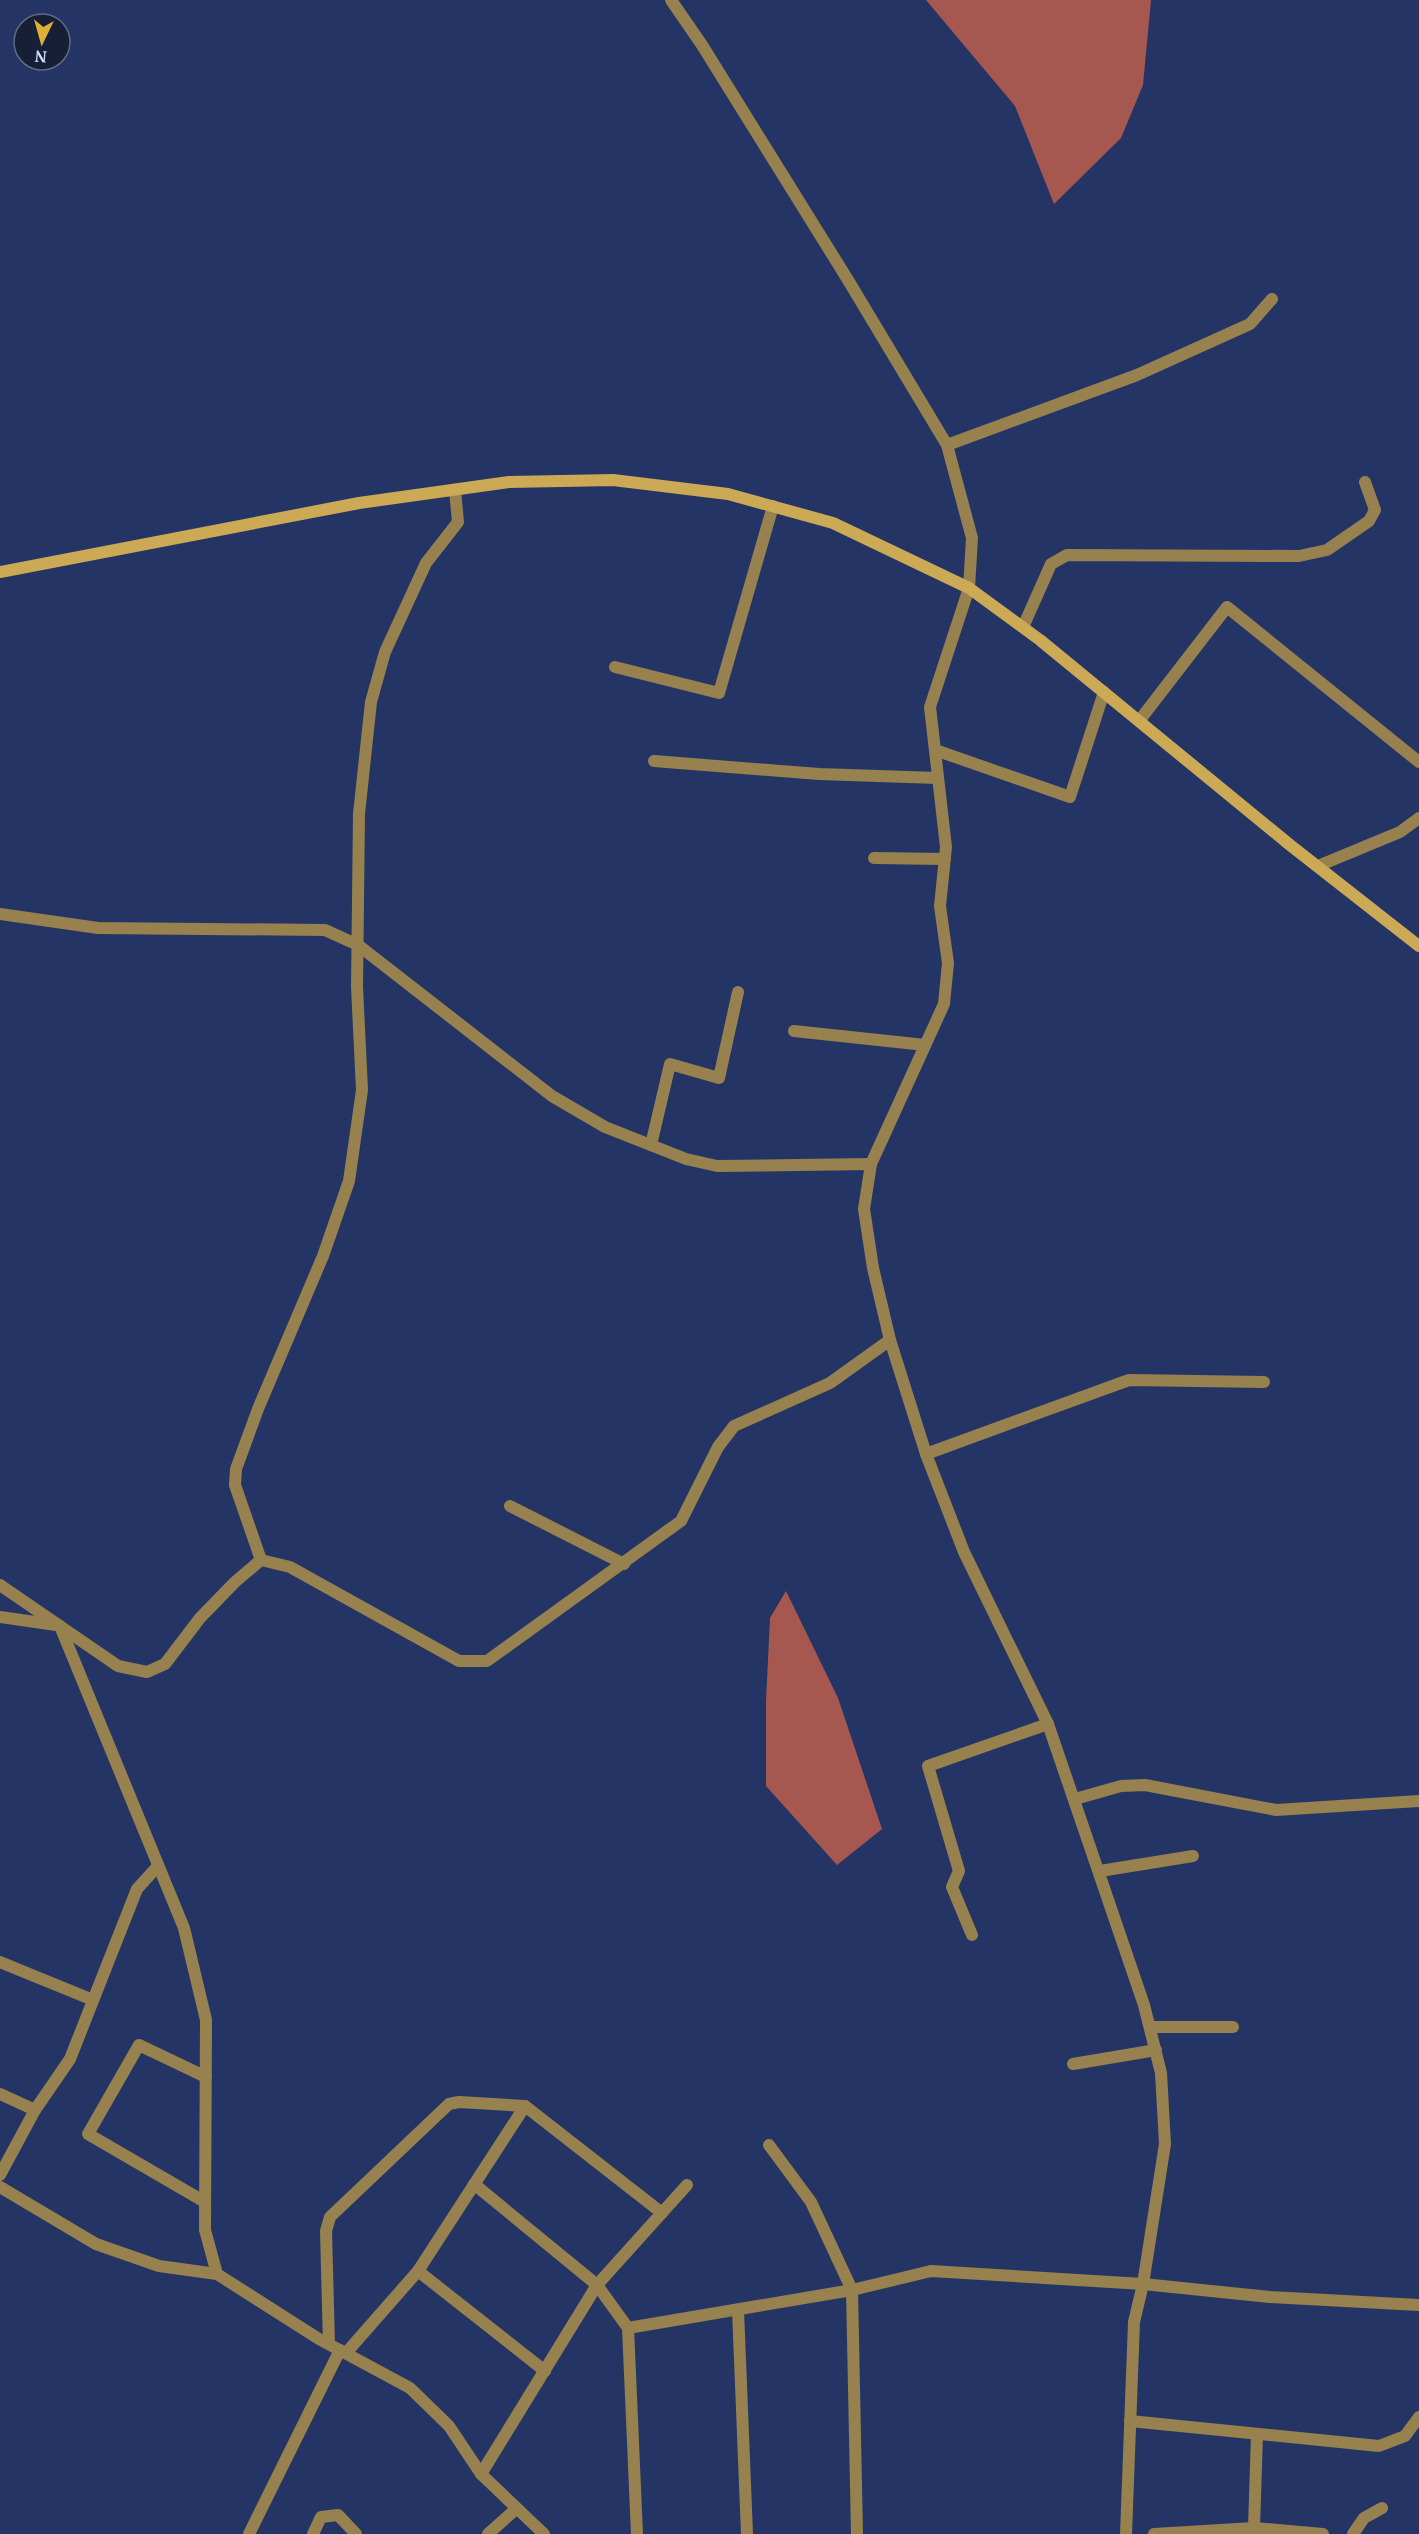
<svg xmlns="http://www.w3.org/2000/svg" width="1419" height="2534" font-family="'PT Serif',serif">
<rect width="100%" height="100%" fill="#243565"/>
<g fill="#a65850">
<polygon points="926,0 1151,0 1143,85 1121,138 1054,204 1015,106"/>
<polygon points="786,1591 838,1698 882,1829 837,1865 766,1786 766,1701 770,1618"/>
</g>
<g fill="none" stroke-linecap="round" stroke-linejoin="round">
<g stroke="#97814e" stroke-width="12">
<polyline points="671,0 702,45 848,280 947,445 972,538 969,588 930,707 946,847 940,906 948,963 944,1004 871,1164 864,1209 873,1268 890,1340 926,1454 964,1552 1048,1724 1144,2005 1161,2073 1165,2144 1143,2284 1134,2322 1126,2534"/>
<polyline points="947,445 1137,375 1250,324 1272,299"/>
<polyline points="1023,627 1051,564 1067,555 1299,556 1327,550 1369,521 1375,510 1365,482"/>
<polyline points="615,667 719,693 773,506"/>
<polyline points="1139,721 1227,607 1419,762"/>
<polyline points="935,750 1070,797 1104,692"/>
<polyline points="654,761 819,774 938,778"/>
<polyline points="874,858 945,859"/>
<polyline points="1318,866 1400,832 1419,818"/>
<polyline points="0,914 98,928 325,930 358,945 552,1096 605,1127 686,1159 717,1166 871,1164"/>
<polyline points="794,1031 925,1045"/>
<polyline points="651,1145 670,1064 719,1078 738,992"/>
<polyline points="926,1454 1129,1380 1264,1382"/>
<polyline points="510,1506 624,1564"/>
<polyline points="261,1560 235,1485 236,1469 258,1409 323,1256 349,1181 362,1090 357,987 359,814 371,702 385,652 426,563 458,522 455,490"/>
<polyline points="261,1560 290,1567 459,1661 487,1661 681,1521 718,1447 734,1426 830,1383 890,1340"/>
<polyline points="0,1585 118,1666 147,1672 165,1664 200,1618 235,1582 261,1560"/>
<polyline points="0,1617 56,1625"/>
<polyline points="60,1626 184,1928 206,2020 205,2230 217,2274"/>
<polyline points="1075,1799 1121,1786 1145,1785 1276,1810 1419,1801"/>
<polyline points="1100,1871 1193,1856"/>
<polyline points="972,1935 952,1887 959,1871 928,1766 1048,1724"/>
<polyline points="0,1962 93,2000"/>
<polyline points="1150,2027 1233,2027"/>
<polyline points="1073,2064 1156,2050"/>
<polyline points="0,2094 35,2110"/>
<polyline points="769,2145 811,2202 852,2290 857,2534"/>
<polyline points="0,2175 35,2110 70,2059 137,1889 157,1867"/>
<polyline points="474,2184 597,2285 628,2328 852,2290 931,2271 1143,2284 1270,2297 1419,2305"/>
<polyline points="0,2187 96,2244 159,2266 217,2274 319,2339 410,2388 449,2426 481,2474 544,2534"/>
<polyline points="205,2202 88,2134 139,2045 206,2077"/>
<polyline points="418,2271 545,2371"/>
<polyline points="738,2310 747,2534"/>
<polyline points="628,2328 637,2534"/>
<polyline points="329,2344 326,2231 330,2217 449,2104 459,2102 525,2106 662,2213"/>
<polyline points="346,2353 418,2271 525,2106"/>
<polyline points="1130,2421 1379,2446 1405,2436 1419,2417"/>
<polyline points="481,2474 597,2285 687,2185"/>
<polyline points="1254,2528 1257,2434"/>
<polyline points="249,2534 340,2350"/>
<polyline points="313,2534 321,2517 338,2515 356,2534"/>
<polyline points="488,2534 516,2509"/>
<polyline points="1154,2534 1254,2528 1323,2534"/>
<polyline points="1353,2534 1364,2518 1382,2508"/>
</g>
<polyline stroke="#cca954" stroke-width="12" points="0,572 359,503 509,482 613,480 728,494 833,523 969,588 1040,640 1290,845 1419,946"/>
</g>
<g transform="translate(42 42) rotate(185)"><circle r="28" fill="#161f35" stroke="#616b85" stroke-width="1.5"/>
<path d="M0-4.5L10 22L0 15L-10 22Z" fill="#dfb034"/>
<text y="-9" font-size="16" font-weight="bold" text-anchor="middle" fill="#d1defc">N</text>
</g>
</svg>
